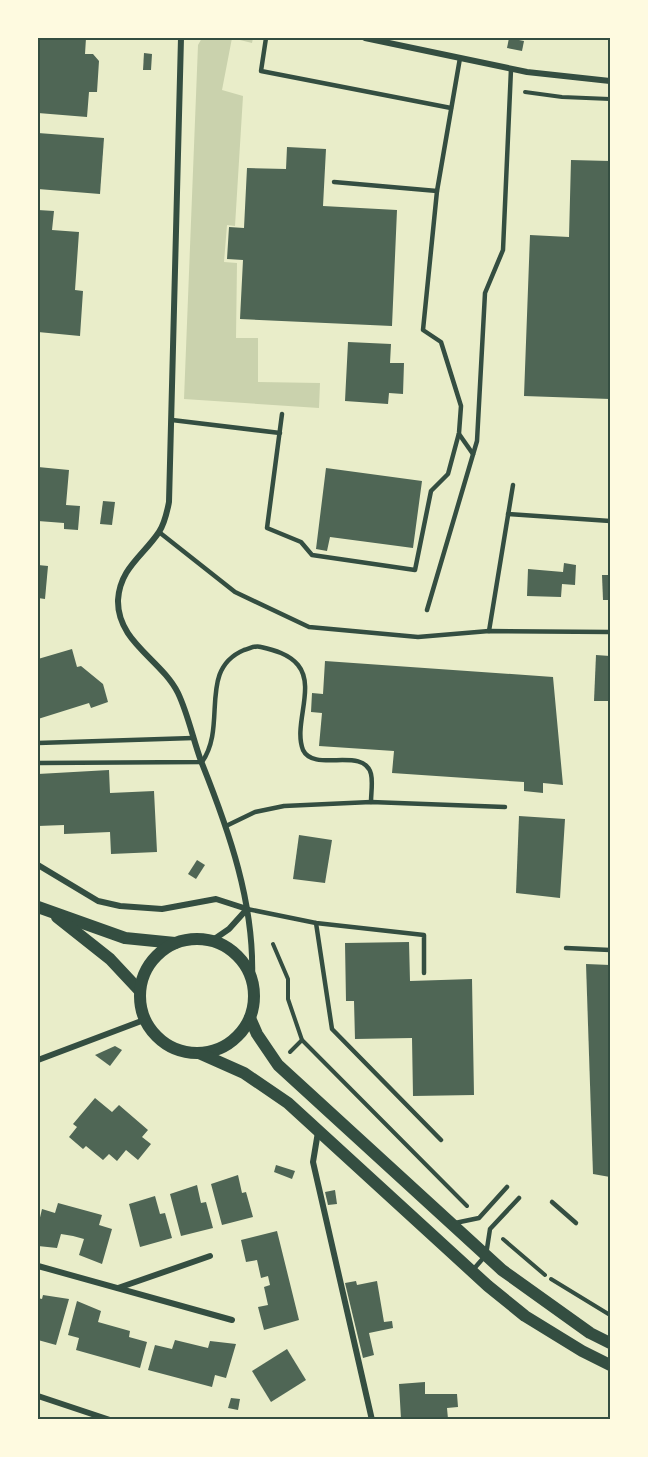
<svg xmlns="http://www.w3.org/2000/svg" width="648" height="1457" font-family="'Archivo Narrow',sans-serif">
<rect width="100%" height="100%" fill="#e9edc9"/>
<polygon fill="#cad2ad" points="202,38 253,38 252,43 232,38 222,90 243,96 235,226 227,225 224,262 237,263 236,338 258,338 258,382 320,383 319,408 184,399 198,45"/>
<g fill="#4f6655">
<polygon points="38,38 86,38 85,54 93,54 99,61 97,92 89,92 87,117 38,113"/>
<polygon points="509,38 524,41 522,51 507,48"/>
<polygon points="144,53 152,54 151,70 143,70"/>
<polygon points="38,133 104,138 100,194 38,189"/>
<polygon points="287,147 326,149 323,206 397,210 392,326 240,319 243,260 227,259 229,227 244,228 247,168 286,169"/>
<polygon points="571,160 610,161 610,399 524,396 530,235 569,237"/>
<polygon points="38,210 54,211 52,230 79,232 75,290 83,291 80,336 38,332"/>
<polygon points="348,342 391,344 390,363 404,363 403,394 389,393 388,404 345,401"/>
<polygon points="38,467 69,470 66,505 80,506 78,530 64,529 64,523 38,521"/>
<polygon points="326,468 422,481 413,548 330,537 327,551 316,549"/>
<polygon points="103,501 115,502 112,525 100,524"/>
<polygon points="564,563 576,565 575,585 562,584 561,597 527,596 528,569 563,572"/>
<polygon points="38,565 48,566 45,599 38,598"/>
<polygon points="602,575 610,575 610,600 603,600"/>
<polygon points="72,649 77,667 81,666 103,684 108,702 91,708 89,703 38,719 38,659"/>
<polygon points="596,655 610,656 610,701 594,701"/>
<polygon points="325,661 553,677 563,785 543,783 543,793 524,791 524,782 392,773 394,751 319,746 322,713 311,712 312,693 323,694"/>
<polygon points="109,770 110,793 154,791 157,852 111,854 110,832 64,834 64,825 38,826 38,774"/>
<polygon points="519,816 565,819 560,898 516,893"/>
<polygon points="299,835 332,840 325,883 293,879"/>
<polygon points="197,860 205,865 196,879 188,874"/>
<polygon points="409,942 410,981 472,979 474,1095 413,1096 412,1038 355,1039 354,1001 346,1001 345,943"/>
<polygon points="586,964 610,965 610,1177 593,1174"/>
<polygon points="115,1046 122,1050 110,1066 95,1055"/>
<polygon points="95,1098 112,1112 119,1105 148,1130 142,1137 151,1144 138,1160 126,1150 117,1161 109,1154 103,1160 86,1146 83,1149 69,1137 77,1127 73,1124"/>
<polygon points="276,1165 295,1171 292,1179 274,1172"/>
<polygon points="238,1175 242,1193 246,1192 253,1217 222,1225 211,1184"/>
<polygon points="197,1185 201,1203 206,1202 213,1228 181,1236 170,1194"/>
<polygon points="335,1190 337,1204 328,1205 325,1192"/>
<polygon points="155,1196 160,1214 165,1213 172,1238 140,1247 129,1204"/>
<polygon points="58,1203 102,1215 99,1225 112,1229 102,1264 79,1255 84,1239 73,1236 61,1234 57,1248 38,1246 38,1226 42,1209 55,1213"/>
<polygon points="277,1231 299,1320 264,1330 258,1307 268,1305 264,1287 270,1285 268,1276 261,1278 257,1260 246,1262 241,1240"/>
<polygon points="356,1281 357,1285 377,1281 384,1322 392,1321 393,1328 369,1333 374,1355 363,1358 345,1283"/>
<polygon points="43,1295 69,1299 56,1345 38,1340 38,1298 42,1299"/>
<polygon points="77,1301 101,1311 98,1322 130,1331 129,1337 147,1342 140,1368 76,1350 79,1338 68,1335"/>
<polygon points="175,1340 208,1348 210,1341 236,1344 226,1378 215,1375 212,1387 148,1370 155,1345 172,1349"/>
<polygon points="287,1349 306,1380 271,1402 252,1371"/>
<polygon points="425,1382 425,1394 457,1394 458,1407 447,1408 448,1419 401,1419 399,1384"/>
<polygon points="231,1398 240,1399 238,1410 228,1408"/>
</g>
<g fill="none" stroke-linecap="round" stroke-linejoin="round">
<g stroke="#344e41" stroke-width="4">
<polyline points="525,92 562,97 610,99"/>
<polyline points="273,944 288,979 288,999 302,1040 467,1206"/>
<polyline points="290,1052 302,1040"/>
<polyline points="503,1239 545,1275"/>
<polyline points="551,1279 610,1315"/>
</g>
<g stroke="#344e41" stroke-width="4.5">
<polyline points="266,38 261,71 451,108"/>
<polyline points="334,182 437,191"/>
<polyline points="282,414 267,528 301,542 312,555 415,570 431,491 448,474 459,433 461,406 441,342 423,330 437,191 460,58"/>
<polyline points="172,420 280,433"/>
<polyline points="459,434 473,454"/>
<polyline points="508,514 610,521"/>
<polyline points="159,532 235,592 309,627 418,637 489,631 610,632"/>
<polyline points="427,610 477,441 485,293 503,250 511,69"/>
<polyline points="489,631 513,485"/>
<polyline points="38,743 193,738"/>
<path d="M38,763L202,762C228,725 197,670 244,650C251,648 255,645 261,647C274,650 289,654 298,665C316,687 293,725 303,750C314,773 364,746 371,774C373,782 371,793 371,802"/>
<polyline points="226,826 255,812 284,806 371,802 505,807"/>
<polyline points="247,909 316,923 424,935 424,973"/>
<polyline points="316,923 332,1029 441,1140"/>
<polyline points="566,948 610,950"/>
<polyline points="552,1202 576,1223"/>
<polyline points="455,1223 479,1218 507,1187"/>
<polyline points="472,1271 486,1255 490,1229 519,1198"/>
</g>
<g stroke="#344e41" stroke-width="6">
<path d="M181,38L169,502C167,512 165,523 159,532C143,556 120,568 118,600C117,642 161,659 178,693C188,714 193,739 201,761C229,831 255,904 252,980"/>
<polyline points="365,38 527,72 610,81"/>
<polyline points="38,865 98,901 120,906 162,909 216,899 247,909"/>
<polyline points="213,940 229,929 247,909"/>
<polyline points="38,1060 144,1020"/>
<polyline points="318,1132 313,1162 372,1420"/>
<polyline points="38,1266 232,1320"/>
<polyline points="118,1288 210,1256"/>
<polyline points="38,1396 110,1420"/>
</g>
<g stroke="#344e41" stroke-width="12">
<polyline points="38,907 125,938 175,943"/>
<polyline points="57,917 110,959 139,990"/>
<circle cx="197" cy="996" r="57"/>
<polyline points="250,1018 257,1034 278,1065 502,1270 590,1333 610,1343"/>
<polyline points="199,1053 244,1073 288,1103 488,1286 525,1316 582,1351 610,1365"/>
</g>
</g>
<rect width="648" height="1457" fill="none" stroke="#fefae0" stroke-width="78"/>
<rect x="39" y="39" width="570" height="1379" fill="none" stroke="#344e41" stroke-width="2"/>
</svg>
